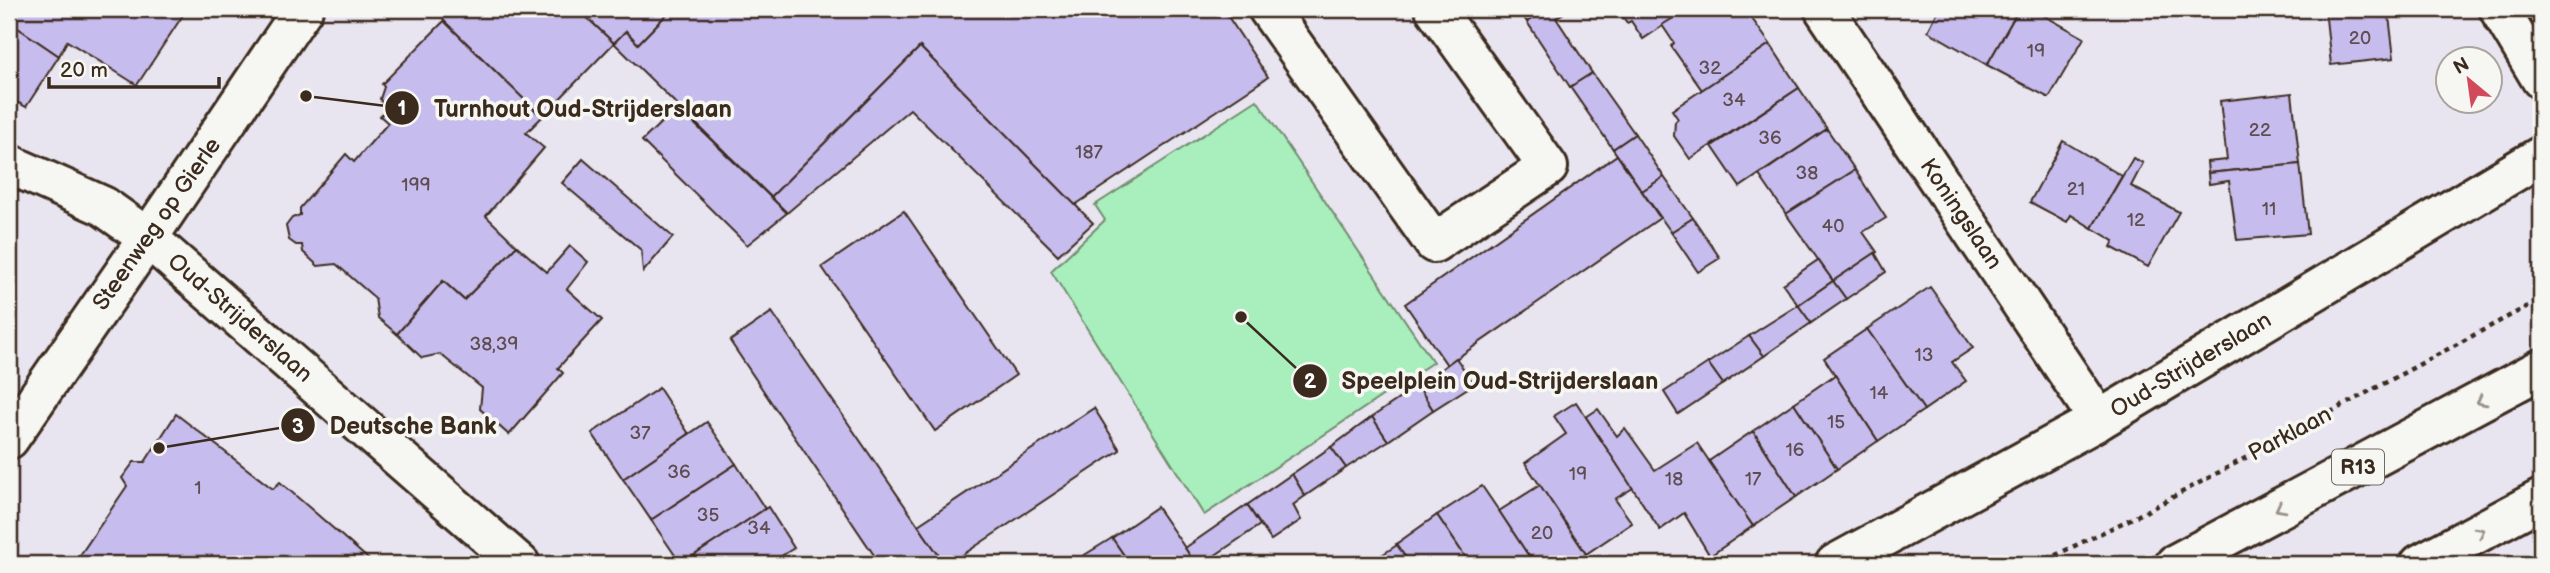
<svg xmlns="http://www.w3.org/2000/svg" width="2550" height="573" font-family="'Balsamiq Sans',sans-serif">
<rect width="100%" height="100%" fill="#e8e5f1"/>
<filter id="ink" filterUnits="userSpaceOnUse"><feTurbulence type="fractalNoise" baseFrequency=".0143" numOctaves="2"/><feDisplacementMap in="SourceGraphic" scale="14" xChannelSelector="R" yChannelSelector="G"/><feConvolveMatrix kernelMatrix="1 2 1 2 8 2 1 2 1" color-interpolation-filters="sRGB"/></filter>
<g filter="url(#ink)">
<polygon fill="#a8efbd" stroke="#728c6e" stroke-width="2" points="1257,100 1433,362 1204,515 1051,271 1105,220 1095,205"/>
<g fill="#c7bcee" stroke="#3b2a1e" stroke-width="2">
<polygon points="9,9 187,9 137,85 67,41 59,56 9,22"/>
<polygon points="447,9 578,9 614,43 542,117 444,21 441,15"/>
<polygon points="578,9 672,9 638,44 626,31 614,43"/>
<polygon points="672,9 1223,9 1268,77 1075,205 920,47 771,197 614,43 626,31 638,44"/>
<polygon points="1518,9 1548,9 1527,22"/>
<polygon points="1548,9 1570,9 1556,18 1592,73 1570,87 1527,22"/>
<polygon points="1618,9 1688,9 1643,39 1631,21 1627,23"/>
<polygon points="1688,9 1713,9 1717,14 1725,9 1745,9 1770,44 1702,90 1671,46 1674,43 1662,25"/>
<polygon points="1939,9 2019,9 1987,65 1928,31"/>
<polygon points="2019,9 2032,9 2084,38 2049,98 1987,65"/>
<polygon points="2325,9 2381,9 2381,17 2389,16 2394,58 2331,65"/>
<polygon points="444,21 542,117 526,133 544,148 486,216 517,246 464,300 443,281 397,334 378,318 375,298 336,264 318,266 303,252 302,245 296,245 289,240 286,226 292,218 300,215 300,208 346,154 354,162 388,123 380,116 386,110 380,99 384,87 382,84"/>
<polygon points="9,22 59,56 26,107 9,98"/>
<polygon points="1770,44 1799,88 1690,159 1674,136 1675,122 1678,119 1672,110"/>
<polygon points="920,47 1093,223 1058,255 910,109 787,213 771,197"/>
<polygon points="1592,73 1635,134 1613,149 1570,87"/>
<polygon points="1799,88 1827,129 1740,187 1712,146"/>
<polygon points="2292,93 2300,164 2208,173 2207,162 2227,160 2220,101"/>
<polygon points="677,107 787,213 747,245 642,141"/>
<polygon points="1827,129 1855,170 1786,214 1759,175"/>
<polygon points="1635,134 1664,177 1642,191 1613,149"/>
<polygon points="2063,141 2122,176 2092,228 2071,215 2067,222 2030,202"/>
<polygon points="1617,155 1660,218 1447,365 1405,304"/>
<polygon points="2133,158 2143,163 2131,186 2179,212 2148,267 2111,247 2114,241 2092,228"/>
<polygon points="583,159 673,237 643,272 641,250 562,183"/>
<polygon points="2300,164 2308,234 2237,240 2229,181 2209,184 2208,173"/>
<polygon points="1855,170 1886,218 1863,232 1877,252 1833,281 1786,214"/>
<polygon points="1664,177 1693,218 1671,232 1642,191"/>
<polygon points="904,211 1016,375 935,431 822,267"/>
<polygon points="1693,218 1720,258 1698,272 1671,232"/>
<polygon points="517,246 547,272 570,246 588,262 567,289 602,320 558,368 563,373 509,435 480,409 482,388 440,354 422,358 397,334 443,281 464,300"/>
<polygon points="1875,253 1886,272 1846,299 1833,281"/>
<polygon points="1818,260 1833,281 1798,305 1783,284"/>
<polygon points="1833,281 1846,299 1811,323 1798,305"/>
<polygon points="1930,287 1973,348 1952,362 1966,381 1924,410 1867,329"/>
<polygon points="1798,305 1811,323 1764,356 1749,336"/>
<polygon points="772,312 918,525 945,564 880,564 730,341"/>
<polygon points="1867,329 1924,410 1878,441 1824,358"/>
<polygon points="1749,336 1764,356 1723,384 1708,363"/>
<polygon points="1456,358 1474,384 1433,410 1418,386"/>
<polygon points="1708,363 1723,384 1678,414 1664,392"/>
<polygon points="1835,375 1878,441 1837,469 1794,403"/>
<polygon points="1418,386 1433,410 1388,441 1372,417"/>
<polygon points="659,388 689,434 623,479 592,433"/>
<polygon points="1576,402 1633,488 1615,499 1632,523 1586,554 1525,463 1566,434 1554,416"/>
<polygon points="1794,403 1837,469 1796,497 1753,431"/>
<polygon points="1094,408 1120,450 949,564 945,564 918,525"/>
<polygon points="1598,409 1617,436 1625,428 1655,470 1697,443 1753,526 1710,556 1684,513 1660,530 1586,417"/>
<polygon points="176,414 273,489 280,482 374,564 74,564 127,486 122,478 134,462 145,462"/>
<polygon points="1372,417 1388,441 1346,468 1331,447"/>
<polygon points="707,422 736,464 651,520 623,479"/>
<polygon points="1753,431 1796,497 1753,526 1709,461"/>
<polygon points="1331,447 1346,468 1305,496 1292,474"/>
<polygon points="736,464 765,509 681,564 651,520"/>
<polygon points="1292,474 1305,496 1293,505 1301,520 1271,540 1247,505"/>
<polygon points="1540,485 1586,554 1570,564 1534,564 1499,511"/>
<polygon points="1482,486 1499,511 1534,564 1470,564 1437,515"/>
<polygon points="1247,505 1260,525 1202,564 1195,564 1185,548"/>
<polygon points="768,507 794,548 769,564 681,564"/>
<polygon points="1157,507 1185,548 1195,564 1130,564 1112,538"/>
<polygon points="1437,515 1470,564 1410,564 1396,544"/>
<polygon points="1112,538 1130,564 1070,564"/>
<polygon points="1397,545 1410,564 1368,564"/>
</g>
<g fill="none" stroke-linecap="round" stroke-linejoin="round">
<g stroke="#3b2a1e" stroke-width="44">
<g id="minor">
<polyline points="1268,9 1434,243 1548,167 1435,9"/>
<polyline points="1824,9 2099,420"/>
<polyline points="2499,9 2541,79"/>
<polyline points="9,164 103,206 148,238 520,564"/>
<polyline points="9,439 148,238 303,9"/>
<polyline points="1835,564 2099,420 2541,156"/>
</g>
</g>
<g stroke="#3b2a1e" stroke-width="44">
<g id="major">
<polyline points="2175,564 2541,369"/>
<polyline points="2420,564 2541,499"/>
</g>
</g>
<polyline stroke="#3b2a1e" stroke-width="4.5" stroke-dasharray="5 5" stroke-linecap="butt" points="2037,564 2145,512 2541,299"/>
<use href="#minor" stroke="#f6f6f2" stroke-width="38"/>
<use href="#major" stroke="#f6f6f2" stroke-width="38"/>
</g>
<defs><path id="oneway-chevron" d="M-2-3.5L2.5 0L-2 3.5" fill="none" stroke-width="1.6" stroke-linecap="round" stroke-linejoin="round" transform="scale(1.75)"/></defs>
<g stroke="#989088">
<use href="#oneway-chevron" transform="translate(2481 401) rotate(152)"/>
<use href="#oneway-chevron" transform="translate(2280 508) rotate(152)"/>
<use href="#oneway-chevron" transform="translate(2480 532) rotate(-28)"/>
</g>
</g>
<g text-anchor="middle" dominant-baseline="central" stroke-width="7" stroke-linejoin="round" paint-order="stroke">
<g font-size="19" fill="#5e4e52">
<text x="2360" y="38">20</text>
<text x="2036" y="51">19</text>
<text x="1710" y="68">32</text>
<text x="1734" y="100">34</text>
<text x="2260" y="130">22</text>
<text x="1770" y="138">36</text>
<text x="1089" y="152">187</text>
<text x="1807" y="173">38</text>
<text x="416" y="185">199</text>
<text x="2076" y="189">21</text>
<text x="2269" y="209">11</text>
<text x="2136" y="220">12</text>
<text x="1833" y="226">40</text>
<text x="494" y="344">38,39</text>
<text x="1924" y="355">13</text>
<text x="1879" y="393">14</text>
<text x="1836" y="422">15</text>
<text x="640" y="433">37</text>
<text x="1795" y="450">16</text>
<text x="679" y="472">36</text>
<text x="1578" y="474">19</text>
<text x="1674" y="479">18</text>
<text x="1753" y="479">17</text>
<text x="198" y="488">1</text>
<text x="708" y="515">35</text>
<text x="759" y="528">34</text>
<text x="1542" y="533">20</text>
</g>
<rect fill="#f6f6f2" stroke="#73675e" stroke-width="2" x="2332" y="449.5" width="52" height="35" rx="5"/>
<g font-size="21" font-weight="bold" fill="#3b2a1e">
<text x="2358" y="467">R13</text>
</g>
<g font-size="23" fill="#3b2a1e" stroke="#f6f6f2">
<text transform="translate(1961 214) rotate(56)">Koningslaan</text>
<text transform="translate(157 224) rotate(-55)">Steenweg op Gierle</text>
<text transform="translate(240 318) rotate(41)">Oud-Strijderslaan</text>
<text transform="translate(2191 365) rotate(-31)">Oud-Strijderslaan</text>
<text transform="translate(2290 434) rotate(-28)">Parklaan</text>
</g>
</g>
<path fill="none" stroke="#3b2a1e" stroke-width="2.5" d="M306 96L402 108M1241 317L1310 381M159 448L298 425"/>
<g fill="#3b2a1e" stroke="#f6f6f2" stroke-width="2.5">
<circle cx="306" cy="96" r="7"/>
<circle cx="1241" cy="317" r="7"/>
<circle cx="159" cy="448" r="7"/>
<circle cx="402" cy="108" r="18"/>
<circle cx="1310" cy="381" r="18"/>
<circle cx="298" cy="425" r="18"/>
</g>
<g font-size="21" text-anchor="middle" font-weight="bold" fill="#fff">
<text x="402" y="115">1</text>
<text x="1310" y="388">2</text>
<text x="298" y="433">3</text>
</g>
<g font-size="24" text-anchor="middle" font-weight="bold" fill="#3b2a1e" stroke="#f6f6f2" stroke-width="7" stroke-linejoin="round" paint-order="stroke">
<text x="583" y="117">Turnhout Oud-Strijderslaan</text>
<text x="1500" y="389">Speelplein Oud-Strijderslaan</text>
<text x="413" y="434">Deutsche Bank</text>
</g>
<rect width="2550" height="573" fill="none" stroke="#f6f6f2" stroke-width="35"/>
<rect x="18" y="18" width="2515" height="538" fill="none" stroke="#3b2a1e" stroke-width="2.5" filter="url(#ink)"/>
<g transform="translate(2469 80) rotate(331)"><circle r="33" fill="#f6f6f2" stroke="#aba49d" stroke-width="2"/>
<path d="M0-5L12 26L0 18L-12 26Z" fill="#d1495b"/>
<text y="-10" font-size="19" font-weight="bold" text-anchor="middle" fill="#3b2a1e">N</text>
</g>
<path d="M49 77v10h170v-10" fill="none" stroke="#3b2a1e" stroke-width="3.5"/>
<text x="60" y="77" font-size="21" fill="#3b2a1e" stroke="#f6f6f2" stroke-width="5" paint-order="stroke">20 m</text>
</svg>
